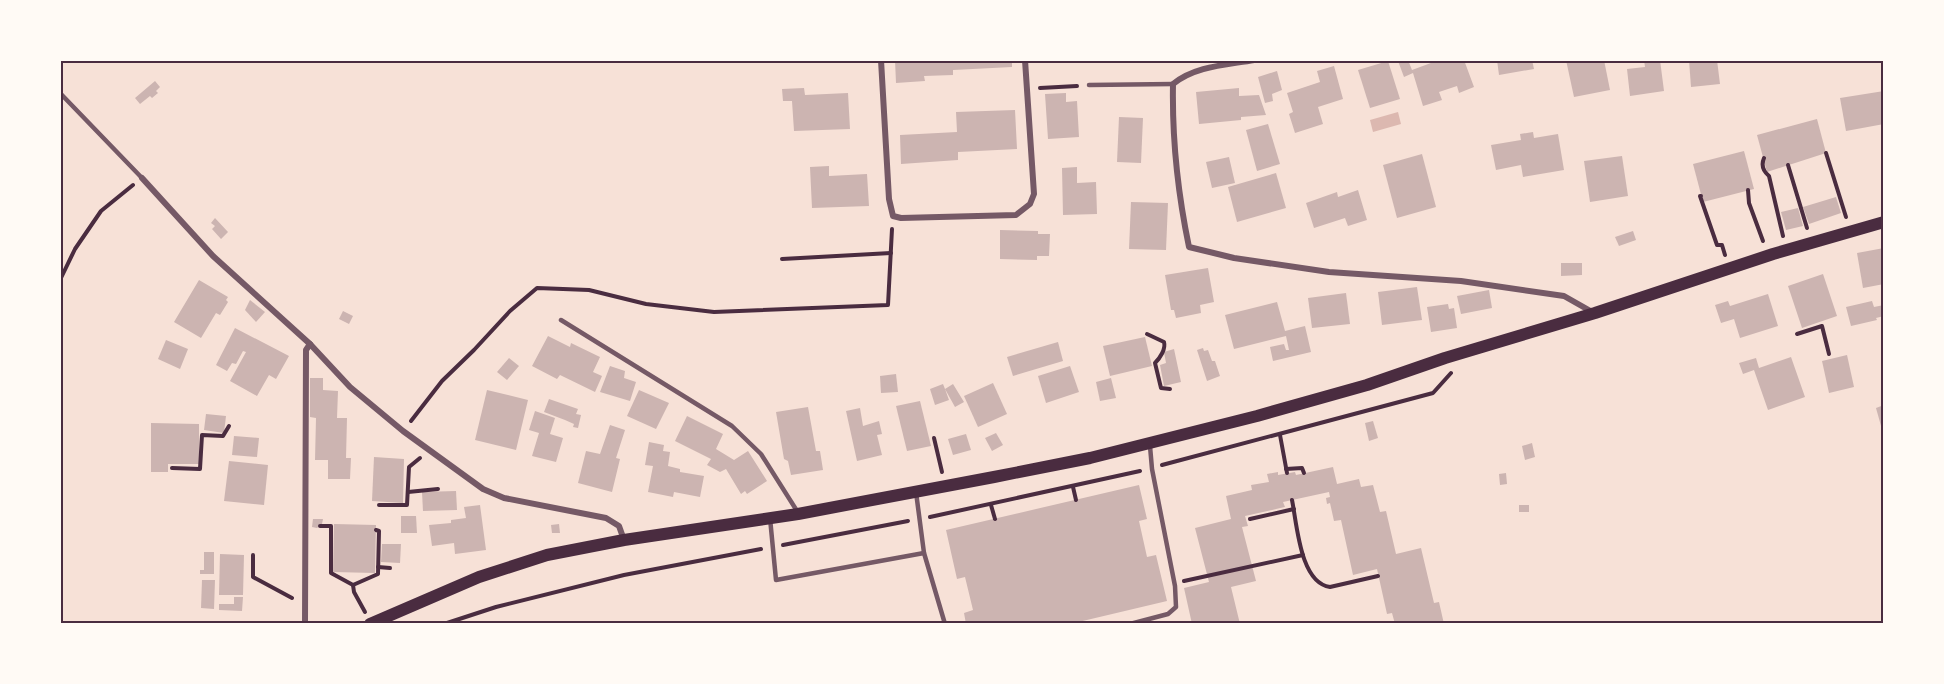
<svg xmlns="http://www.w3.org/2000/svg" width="1944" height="684" font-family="'DejaVu Sans',sans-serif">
<rect width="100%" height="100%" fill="#f7e1d7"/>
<polygon fill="#dcb8b0" points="1398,112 1401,124 1373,132 1370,120"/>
<g fill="#ccb4b1">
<polygon points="895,60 1012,60 1012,67 953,70 953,75 924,76 925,81 896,83"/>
<polygon points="1408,60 1412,70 1439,60 1464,60 1474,87 1459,93 1457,86 1439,92 1442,100 1423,106 1413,73 1404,77 1398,61"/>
<polygon points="1497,60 1532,60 1534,69 1499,75"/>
<polygon points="1566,60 1604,60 1610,90 1574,97"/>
<polygon points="1644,60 1660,60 1664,91 1630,96 1627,69 1645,67"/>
<polygon points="1689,60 1717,60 1720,84 1691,87"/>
<polygon points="1388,61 1400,99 1370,108 1358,70"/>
<polygon points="1334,66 1343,99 1318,107 1323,124 1295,133 1289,114 1293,112 1287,93 1320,82 1317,71"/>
<polygon points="1277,71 1282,90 1272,94 1273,101 1265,103 1258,77"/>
<polygon points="155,81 160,87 156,91 158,93 152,98 150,96 140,104 135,98"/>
<polygon points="804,88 805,95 848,93 850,129 794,131 792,101 783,101 782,89"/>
<polygon points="1239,88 1239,96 1259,95 1266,115 1241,117 1241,120 1199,124 1196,92"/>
<polygon points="1884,91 1884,124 1846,131 1840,98"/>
<polygon points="1066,93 1066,102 1077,101 1079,137 1048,139 1045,94"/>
<polygon points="1015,110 1017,149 958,152 958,160 901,164 900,135 957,132 956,112"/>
<polygon points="1119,117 1143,118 1141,163 1117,162"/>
<polygon points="1817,119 1826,153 1767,172 1757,135"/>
<polygon points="1268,124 1280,164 1257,171 1246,130"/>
<polygon points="1533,132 1534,138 1558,134 1564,170 1523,177 1521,165 1496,170 1491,145 1521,140 1520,134"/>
<polygon points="1744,151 1754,189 1703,202 1693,164"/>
<polygon points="1422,154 1436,207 1397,218 1383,165"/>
<polygon points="1622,156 1628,196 1590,202 1584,161"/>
<polygon points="1229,157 1235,183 1212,188 1206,162"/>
<polygon points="829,166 829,176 867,174 869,206 812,208 810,167"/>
<polygon points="1077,167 1077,183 1096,182 1097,214 1063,215 1062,168"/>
<polygon points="1276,173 1286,208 1237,222 1228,187"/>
<polygon points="1358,190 1367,220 1348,226 1345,218 1314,228 1306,203 1337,192 1338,197"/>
<polygon points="1836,197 1841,213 1809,224 1803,207"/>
<polygon points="1131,202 1168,203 1166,250 1129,249"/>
<polygon points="1798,208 1803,226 1786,230 1781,212"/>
<polygon points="215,218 228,232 221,239 212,229 215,226 211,223"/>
<polygon points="1000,230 1038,231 1038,234 1050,234 1049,256 1037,256 1037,260 1000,259"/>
<polygon points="1633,231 1636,240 1619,246 1615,237"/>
<polygon points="1884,248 1884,284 1863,288 1857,253"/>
<polygon points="1561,263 1582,263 1582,275 1561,276"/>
<polygon points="1208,268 1214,302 1200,305 1201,313 1176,318 1174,310 1171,310 1165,275"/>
<polygon points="1823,274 1837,316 1802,328 1788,286"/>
<polygon points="199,280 228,297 226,300 228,302 220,315 216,313 201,338 174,322"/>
<polygon points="1417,287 1422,320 1382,325 1378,292"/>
<polygon points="1489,290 1492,308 1461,314 1457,296"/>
<polygon points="1346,293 1350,324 1312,328 1308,298"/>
<polygon points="1768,294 1778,326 1740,338 1734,319 1721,323 1715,305 1728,301 1730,306"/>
<polygon points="250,300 265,312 256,322 245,310"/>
<polygon points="1872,301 1874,307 1884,305 1884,316 1876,318 1877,320 1851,326 1846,307"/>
<polygon points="1277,302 1285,331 1305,326 1311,352 1273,361 1270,347 1284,344 1286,350 1289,350 1286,336 1234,349 1225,315"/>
<polygon points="1448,304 1449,309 1454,308 1457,328 1431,332 1427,307"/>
<polygon points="343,311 353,316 349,324 339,319"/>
<polygon points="235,328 289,356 276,379 269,375 257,396 230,381 246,352 243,351 236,364 232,363 227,371 216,365"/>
<polygon points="548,336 570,347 571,343 600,357 593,372 602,376 595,392 560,375 557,379 532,366"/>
<polygon points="1145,337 1152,366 1110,376 1103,346"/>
<polygon points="166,340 188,349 180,369 158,359"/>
<polygon points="1058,342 1063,361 1013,376 1007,357"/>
<polygon points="1203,348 1204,351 1208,350 1212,361 1215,361 1220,376 1207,381 1197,350"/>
<polygon points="1174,349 1181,382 1164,386 1160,365 1166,363 1164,352"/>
<polygon points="1847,355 1854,387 1829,393 1822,361"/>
<polygon points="1791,357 1805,397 1768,410 1754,370 1743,374 1739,363 1756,358 1759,368"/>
<polygon points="509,358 519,366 507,380 497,372"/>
<polygon points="610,366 625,371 624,378 636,382 630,401 600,392"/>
<polygon points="1070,366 1079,392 1046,403 1038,376"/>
<polygon points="896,374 898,392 881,393 880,376"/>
<polygon points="310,378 323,378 323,390 338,391 337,418 347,418 346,458 351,458 350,479 328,479 328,460 315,460 316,418 310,417"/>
<polygon points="1111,378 1116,398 1100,401 1096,382"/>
<polygon points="993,383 1007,414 978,427 964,396"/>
<polygon points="943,384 945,389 953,384 964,402 955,407 945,389 949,400 935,405 930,389"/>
<polygon points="487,390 528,400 516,450 475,440"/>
<polygon points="639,390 669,403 656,429 627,416"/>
<polygon points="549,399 578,409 576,414 581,415 578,428 573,427 574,424 565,420 544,412"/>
<polygon points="920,401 931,446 907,451 896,406"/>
<polygon points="1884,405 1884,432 1883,433 1876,408"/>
<polygon points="808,407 816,451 820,451 823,470 791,475 788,461 784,459 776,412"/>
<polygon points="860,408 863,426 879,421 882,434 877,435 882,455 857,461 846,411"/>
<polygon points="535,411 555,418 550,434 563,438 556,462 532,456 539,433 529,430"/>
<polygon points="206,414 226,416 224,433 204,430"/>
<polygon points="687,416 723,434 716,449 734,460 748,451 767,481 747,494 745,491 741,494 726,469 720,472 707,465 711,459 675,441"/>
<polygon points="1373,421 1378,438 1369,441 1365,423"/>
<polygon points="151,423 199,424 199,464 168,464 168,472 151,472"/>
<polygon points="610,425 625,430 616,458 620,459 612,492 578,483 586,451 600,454"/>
<polygon points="996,433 1003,445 992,451 985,438"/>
<polygon points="966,434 971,450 953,455 948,439"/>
<polygon points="234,436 259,438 257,457 232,455"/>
<polygon points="649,442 664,445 663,451 670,452 668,466 680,469 680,472 704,476 700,497 674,492 673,497 648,492 653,466 645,465"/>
<polygon points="1532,443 1535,457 1525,460 1522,446"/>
<polygon points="374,457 404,459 403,503 372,501"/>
<polygon points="229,461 268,465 264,505 224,501"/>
<polygon points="1333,467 1337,484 1359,479 1361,487 1373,485 1380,512 1386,511 1396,554 1421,548 1434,603 1439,602 1444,624 1395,624 1392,613 1387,614 1377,569 1353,575 1341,520 1334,521 1330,503 1327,504 1326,498 1330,497 1329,492 1283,502 1285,507 1245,516 1248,526 1242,527 1256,581 1231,587 1240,624 1192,624 1184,588 1209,582 1195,528 1231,519 1226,496 1252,490 1251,485 1269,482 1267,474 1278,472 1278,475 1295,472 1296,475"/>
<polygon points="1506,473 1507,484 1500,485 1499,474"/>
<polygon points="1139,485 1147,519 1139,521 1147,557 1156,555 1167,601 1070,624 966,624 964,613 973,610 965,577 957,579 946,530"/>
<polygon points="456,491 457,510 423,511 422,492"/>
<polygon points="480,505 486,550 455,554 454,543 432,546 429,525 451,523 451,520 466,518 464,507"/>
<rect x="1519" y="505" width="10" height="7"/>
<polygon points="401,516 416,516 417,533 401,533"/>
<polygon points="313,519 323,519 322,524 317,528 312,527"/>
<polygon points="334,524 376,525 375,573 333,572"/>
<polygon points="559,524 560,533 552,533 551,525"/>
<polygon points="382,544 401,544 400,563 381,562"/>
<polygon points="204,552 214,552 214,574 200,574 200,570 204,570"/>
<polygon points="220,554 244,555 243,595 219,595"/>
<polygon points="202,580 215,580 214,609 201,608"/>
<polygon points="234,597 243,597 242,611 219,610 219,604 234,604"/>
</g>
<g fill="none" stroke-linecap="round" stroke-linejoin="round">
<g stroke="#4a2c40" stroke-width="4">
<polyline points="1040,88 1077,86"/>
<polyline points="1826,153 1846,217"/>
<path d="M1764,158C1761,165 1763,171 1769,176L1783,236"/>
<polyline points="1788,165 1807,228"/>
<polyline points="1748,190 1749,203 1763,241"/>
<polyline points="1701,196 1700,196 1717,245 1722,245 1725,255"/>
<polyline points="782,259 891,253"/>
<polyline points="60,280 75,249 101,211 133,185"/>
<path d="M1147,334L1164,342C1166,349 1160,358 1155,363L1161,388L1170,389"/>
<polyline points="1797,334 1822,326 1829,354"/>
<polyline points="411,421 442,381 474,350 510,311 537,288 589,290 646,304 714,312 888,305 892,229"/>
<polyline points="1280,435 1287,473"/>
<polyline points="934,438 942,472"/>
<polyline points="1162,465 1433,393 1451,373"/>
<polyline points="172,468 200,469 202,435 223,436 229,426"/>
<polyline points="1286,469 1302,468 1304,473"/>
<polyline points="1073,487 1076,500"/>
<polyline points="408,492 438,489"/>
<path d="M1292,500C1297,524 1300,583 1330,587L1378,576"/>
<polyline points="379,505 407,505 409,467 420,458"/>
<polyline points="991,505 995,519"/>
<polyline points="930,517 1140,471"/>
<polyline points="1250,519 1294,509"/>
<polyline points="320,526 331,526 331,573 353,585 378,574 379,531 376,530"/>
<polyline points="783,545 908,521"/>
<polyline points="253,555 253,577 292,598"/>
<polyline points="378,567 390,568"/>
<polyline points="1184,581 1303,555"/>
<polyline points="353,585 354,592 365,612"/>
<polyline points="444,624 496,607 624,575 761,549"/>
</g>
<g stroke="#755966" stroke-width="4.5">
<polyline points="1089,85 1173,84"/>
<polyline points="60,93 142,178"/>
<polyline points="561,320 732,426 761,454 797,511"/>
<polyline points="916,492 924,553 945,624"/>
<polyline points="770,518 776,580 924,553"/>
<polyline points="1130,624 1168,614 1176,607 1175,586 1152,469 1150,446"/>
</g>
<g stroke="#755966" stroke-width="6">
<polyline points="881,60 889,199 893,216 901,218 1016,215 1030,204 1034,194 1025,60"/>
<path d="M1254,60C1226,65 1195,66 1173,84C1172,138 1178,194 1189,247L1234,258L1329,272L1461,281L1564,296L1594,313"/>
<polyline points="142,178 213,256 310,344 350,387 403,431 483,489 504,498 606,518 619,526 624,540"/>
<polyline points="305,624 306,350 310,344"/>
</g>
<polyline stroke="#4a2c40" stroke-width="12" points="370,624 479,577 547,555 624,540 798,514 994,477 1090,458 1257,416 1367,385 1445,358 1595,313 1773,254 1884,222"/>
</g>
<rect width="1944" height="684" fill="none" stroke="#fffaf5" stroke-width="123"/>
<rect x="62" y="62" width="1820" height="560" fill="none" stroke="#4a2c40" stroke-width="2"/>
</svg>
